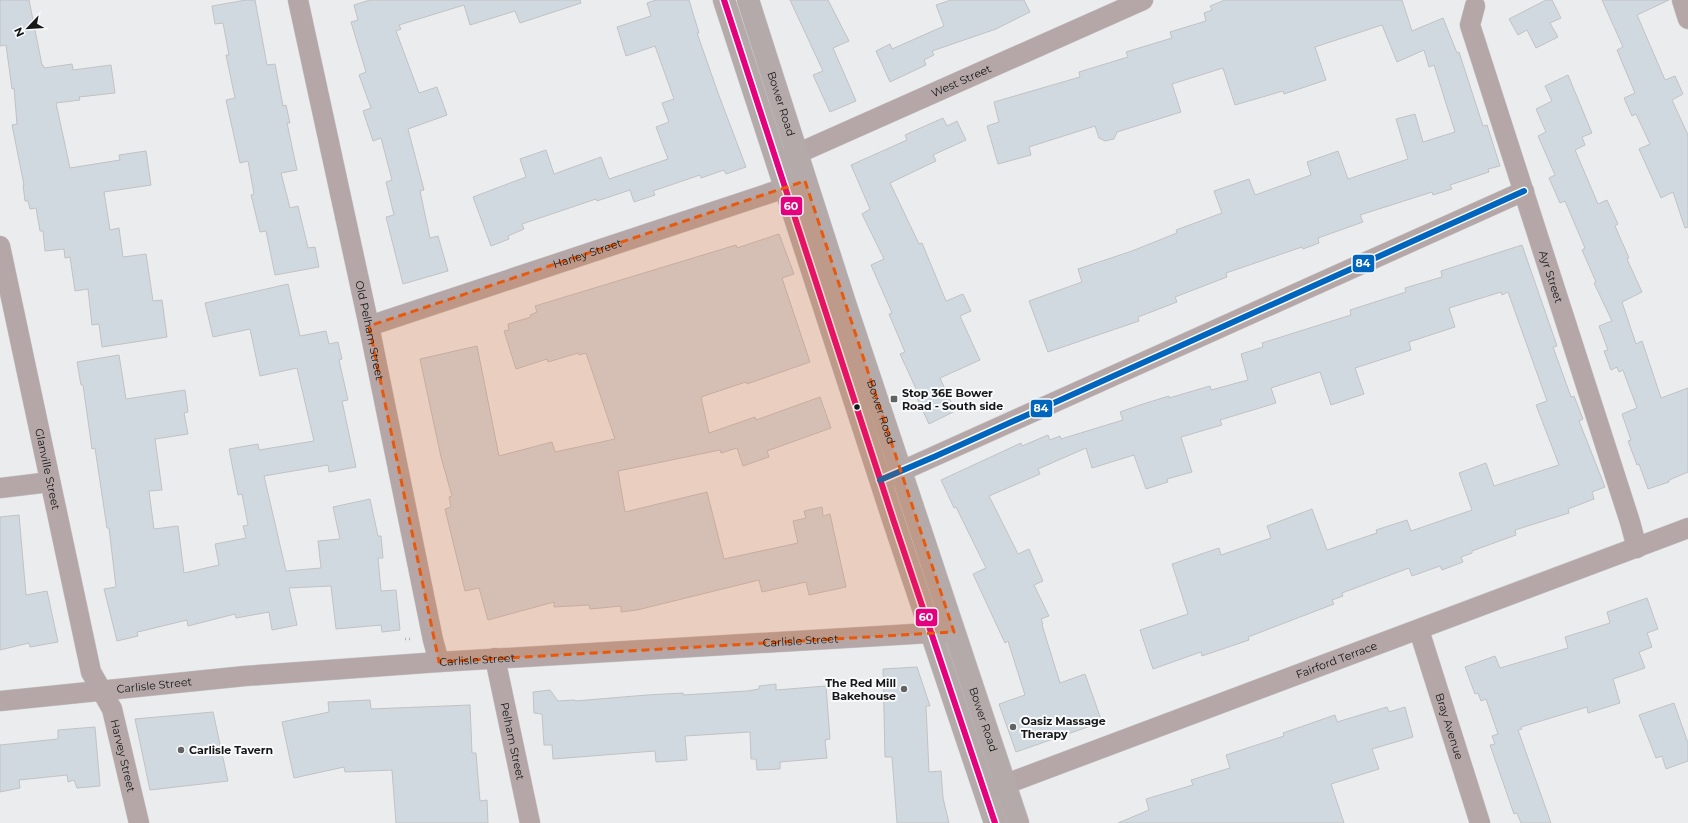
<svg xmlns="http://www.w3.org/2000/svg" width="1688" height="823" font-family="Montserrat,sans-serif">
<rect width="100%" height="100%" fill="#ebeced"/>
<g fill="#d1d9e0" stroke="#c1c2c3">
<polygon points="0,0 29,0 42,65 43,65 44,68 72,64 73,70 111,65 115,93 79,97 80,100 56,103 70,168 120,160 119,155 146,151 151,185 104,192 110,230 119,228 123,257 146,254 153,301 162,300 167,337 102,347 99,324 92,325 88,289 75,291 70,257 65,258 64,249 45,251 43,231 40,231 36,208 30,209 28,201 25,201 23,185 24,185 12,125 17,124 14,88 12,89 6,45 0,46"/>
<polygon points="246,0 255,0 267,65 275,64 283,106 286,105 290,123 287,123 297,170 281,173 290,208 298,206 308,248 315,247 319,267 275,275 266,231 260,232 251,195 254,194 248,161 240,163 226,100 235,98 226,55 229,55 223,23 215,24 212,6"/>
<polygon points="370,0 580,0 581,3 520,23 515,11 470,25 464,5 399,25 401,29 396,31 419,93 437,87 447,115 408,129 424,190 420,191 430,238 438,236 448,271 403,284 386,217 394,215 386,182 392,180 381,138 373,141 363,111 371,108 359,75 366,72 351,22 358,20 354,5"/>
<polygon points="656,0 689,0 699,33 697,33 718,93 746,167 726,174 724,170 701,178 700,175 653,191 655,195 634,202 630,190 597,201 596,199 522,224 524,229 508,236 509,239 491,246 473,197 526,177 520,159 546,150 554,174 601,157 609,179 668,159 656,127 669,122 662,103 674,99 655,46 626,56 617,27 651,16 647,3"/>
<polygon points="790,0 828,0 849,41 833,48 856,101 830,112 813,75 823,71"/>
<polygon points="951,0 1024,0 1030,12 996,29 932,51 934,55 924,60 926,65 890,82 876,51 890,44 892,49 944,26 936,5"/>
<polygon points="1225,0 1402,0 1412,31 1443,18 1457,53 1459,52 1483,126 1487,125 1500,166 1488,169 1489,172 1450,185 1452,189 1433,195 1432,192 1360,215 1363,222 1318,238 1319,243 1303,249 1302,247 1226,273 1227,277 1175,297 1177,302 1138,317 1139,321 1048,352 1029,301 1082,282 1078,269 1132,251 1177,233 1176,230 1222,213 1214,191 1249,179 1255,195 1311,175 1307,162 1338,151 1348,179 1408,159 1396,119 1415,114 1423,142 1455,132 1434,65 1429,67 1424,50 1397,62 1382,25 1315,47 1326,80 1284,94 1283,91 1235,105 1223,68 1172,84 1181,112 1117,132 1114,139 1105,141 1099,138 1095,126 1029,147 1031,155 998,164 987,126 999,122 994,102 1080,77 1079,72 1128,57 1126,52 1172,38 1170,32 1206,21 1204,13 1212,10 1210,6"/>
<polygon points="1546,0 1552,0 1561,18 1550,23 1558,37 1536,48 1527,30 1518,35 1509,19"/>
<polygon points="1602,0 1669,0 1637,15 1665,80 1675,76 1683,94 1672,100 1688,135 1688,227 1685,228 1673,192 1661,198 1639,149 1650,144 1636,114 1632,116 1624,98 1635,93 1617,50 1623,47"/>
<polygon points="1568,75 1592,133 1582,137 1585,145 1575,150 1598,204 1607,200 1618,224 1615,226 1629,258 1627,259 1642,292 1622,302 1636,344 1642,341 1661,398 1688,388 1688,472 1669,480 1669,482 1648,489 1639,464 1637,465 1628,441 1631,440 1622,414 1637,408 1623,370 1619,372 1617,367 1611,370 1604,351 1608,350 1599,326 1612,321 1594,283 1596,282 1582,250 1585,248 1565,201 1560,203 1549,178 1555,175 1538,136 1546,132 1536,109 1552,101 1545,86"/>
<polygon points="943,118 947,126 957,121 966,140 933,155 936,161 890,183 919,244 922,243 946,301 963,294 971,311 960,316 980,360 940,378 955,411 929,424 915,394 918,393 900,354 905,352 889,314 892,313 871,265 884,259 862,214 870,209 851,165 907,140 905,135"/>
<polygon points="779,234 794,274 782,278 810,362 747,384 746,382 701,397 709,433 755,417 756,420 820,397 831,428 767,451 769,457 743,466 737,448 721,453 720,450 618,471 625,512 707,492 724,559 798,543 793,521 806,518 804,511 822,507 823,516 830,514 846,587 809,595 806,582 762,592 759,580 637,610 621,612 621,606 590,609 589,605 554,607 554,602 488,620 479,588 465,591 445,509 451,507 449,497 452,496 441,457 420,359 477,346 499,456 552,442 555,452 615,439 586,353 579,355 578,353 548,362 547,359 516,369 504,331 509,330 508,324 531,317 530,315 537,312 535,306 736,245 737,248"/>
<polygon points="1522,245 1557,346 1553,347 1571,397 1574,396 1583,419 1579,421 1605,487 1592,492 1594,499 1568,509 1569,513 1515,530 1516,535 1472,551 1472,553 1461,557 1463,562 1442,570 1440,566 1412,576 1409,568 1342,593 1343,596 1332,600 1334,604 1248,637 1249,640 1202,656 1201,652 1153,669 1140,630 1188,614 1172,564 1219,548 1221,555 1271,538 1267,526 1312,509 1327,550 1377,533 1376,530 1407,520 1411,531 1472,510 1459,473 1486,463 1494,486 1559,465 1536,405 1547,401 1508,292 1502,295 1501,292 1449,308 1455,327 1409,342 1411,350 1355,368 1364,394 1331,405 1320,372 1271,388 1276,403 1220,420 1222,425 1181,437 1192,472 1167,479 1168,482 1146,489 1134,455 1092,468 1086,448 1038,469 1040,474 989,496 1018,554 1029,549 1043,581 1034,585 1049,616 1041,619 1043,624 1042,625 1060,683 1085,674 1102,722 1016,752 999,704 1025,695 1008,641 1005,643 973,574 986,568 956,507 954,508 941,480 1021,443 1022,446 1048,435 1050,440 1060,436 1061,439 1123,420 1120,412 1143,404 1169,396 1169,398 1210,386 1211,390 1248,380 1241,354 1263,347 1262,343 1351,315 1350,310 1406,292 1405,288 1442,277 1441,271"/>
<polygon points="288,284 300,336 326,331 329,344 338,342 342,359 339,360 348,400 342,401 356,467 329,472 328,465 264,476 286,571 321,568 318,541 340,539 333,507 370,499 378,536 381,536 383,558 378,558 381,591 396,590 400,630 382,632 381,625 336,629 331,586 289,588 297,625 272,630 269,612 236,618 235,614 188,626 187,620 142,631 137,632 138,636 117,641 104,589 116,587 109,528 107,528 95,448 92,449 83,385 81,385 77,362 119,355 126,399 185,390 188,412 184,413 188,434 155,439 162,490 149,491 154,529 178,526 184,573 219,565 215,544 246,538 243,526 248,525 242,494 238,495 229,449 258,444 259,450 314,441 297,368 260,376 250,329 213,337 205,303"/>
<polygon points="19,515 26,595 47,591 58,642 30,647 29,643 0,650 0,517"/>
<polygon points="1647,598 1658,629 1647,633 1652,647 1639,652 1645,668 1613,679 1620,703 1588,713 1587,707 1521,727 1522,729 1518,730 1551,823 1521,823 1517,813 1514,814 1490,745 1495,744 1492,736 1498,734 1486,699 1481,701 1478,693 1475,694 1465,667 1495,656 1500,668 1568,648 1565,637 1610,623 1607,612"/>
<polygon points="917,667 930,706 926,706 929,772 941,771 943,798 949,823 897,823 892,757 885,757 883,669"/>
<polygon points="776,684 776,690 826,686 830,739 825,740 827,758 780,762 780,769 757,770 756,759 751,759 750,732 685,736 687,760 656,762 655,751 553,759 552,745 544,745 542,714 534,713 533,692 550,690 558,701 575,700 575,701 647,695 683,693 683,695 747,691 759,689 759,686"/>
<polygon points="370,700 371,709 470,705 472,753 476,753 480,801 487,800 488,823 396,823 392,770 345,772 344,767 294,778 282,722 329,712 328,702"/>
<polygon points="1674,703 1688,743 1688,761 1666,769 1662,756 1656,758 1639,715"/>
<polygon points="1387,707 1389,712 1405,707 1413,737 1372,749 1379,769 1331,784 1344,823 1118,823 1149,810 1146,799 1193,785 1191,780 1230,768 1226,755 1284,736 1283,733 1335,715 1337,722"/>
<polygon points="213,712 228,781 150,790 135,719"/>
<polygon points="95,727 100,786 77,788 74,780 68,782 67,775 19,780 20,788 0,792 0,745 58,739 58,730"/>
</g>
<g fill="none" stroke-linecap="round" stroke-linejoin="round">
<g stroke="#c9cacb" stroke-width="21">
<g id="minor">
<path id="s1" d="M298,0L369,326L433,640L439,662"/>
<polyline points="1682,0 1688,19"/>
<path id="s2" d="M1475,6L1470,25L1630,522L1637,548"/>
<path id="s3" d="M783,160L1143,0"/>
<path id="s4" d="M0,246L91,672L112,709L139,823"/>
<path id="s5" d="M369,326L800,183"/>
<polyline points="886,478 1524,191"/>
<polyline points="0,488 50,482"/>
<path id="s6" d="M1419,630L1480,823"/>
<path id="s7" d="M495,658L530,823"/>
<path id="s8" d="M0,701L245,676L439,662L947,632"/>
<path id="s9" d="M990,790L1688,528"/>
</g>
</g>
<g stroke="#c9cacb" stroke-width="23">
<g id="major">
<polyline points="724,0 894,522 995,823"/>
<path id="s10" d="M748,0L845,303L1018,823"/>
</g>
</g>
<polyline stroke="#b8b0b1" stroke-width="2.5" stroke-dasharray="1 3" stroke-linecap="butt" points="405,639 412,639"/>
<use href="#minor" stroke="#b5a7a7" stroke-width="20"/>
<use href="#major" stroke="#b5aaaa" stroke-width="22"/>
<g stroke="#f8fafb" stroke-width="9">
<polyline id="bus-1" points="724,0 894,522 995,823"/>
</g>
<g stroke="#f8fafb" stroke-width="9">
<polyline id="bus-2" points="880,480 936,456 1524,191"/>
</g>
<use href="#bus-1" stroke="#e5007d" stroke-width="6"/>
<use href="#bus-2" stroke="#0065bd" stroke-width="6"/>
</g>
<path fill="#e8590c" fill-opacity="0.2" stroke="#e8590c" stroke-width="3" stroke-dasharray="8 5" stroke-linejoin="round" d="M805,181L954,632L439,662L369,326Z"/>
<g fill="#616262" stroke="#f8fafb" stroke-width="1.5">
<rect x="890" y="395" width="8" height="8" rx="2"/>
<circle cx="904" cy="689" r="4"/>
<circle cx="1013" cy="727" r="4"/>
<circle cx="181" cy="750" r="4"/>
</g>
<circle fill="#161717" stroke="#f8fafb" stroke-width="1.5" cx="857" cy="407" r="3.5"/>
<g text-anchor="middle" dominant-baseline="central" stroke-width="4" stroke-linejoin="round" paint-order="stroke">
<g font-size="11" fill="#161717" stroke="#f8fafb">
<text stroke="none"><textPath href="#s3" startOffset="195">West Street</textPath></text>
<text stroke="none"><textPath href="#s10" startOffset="109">Bower Road</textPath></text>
<text stroke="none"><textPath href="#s5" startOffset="230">Harley Street</textPath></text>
<text stroke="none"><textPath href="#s2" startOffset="284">Ayr Street</textPath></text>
<text stroke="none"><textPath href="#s1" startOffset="338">Old Pelham Street</textPath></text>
<text stroke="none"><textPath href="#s10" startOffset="433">Bower Road</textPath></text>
<text stroke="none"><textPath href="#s4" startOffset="228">Glanville Street</textPath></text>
<text stroke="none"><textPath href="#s8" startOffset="803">Carlisle Street</textPath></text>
<text stroke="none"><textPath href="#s8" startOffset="479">Carlisle Street</textPath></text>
<text stroke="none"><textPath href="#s9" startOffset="370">Fairford Terrace</textPath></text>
<text stroke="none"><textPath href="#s8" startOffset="155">Carlisle Street</textPath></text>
<text stroke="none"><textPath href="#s10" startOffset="757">Bower Road</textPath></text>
<text stroke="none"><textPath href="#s6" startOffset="101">Bray Avenue</textPath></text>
<text stroke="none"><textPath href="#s7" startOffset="85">Pelham Street</textPath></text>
<text stroke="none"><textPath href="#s4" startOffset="526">Harvey Street</textPath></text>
</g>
<g font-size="11" font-weight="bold" fill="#161717" stroke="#f8fafb" text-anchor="start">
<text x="902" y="393">Stop 36E Bower<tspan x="902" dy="13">Road - South side</tspan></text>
<text x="896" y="683" text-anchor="end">The Red Mill<tspan x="896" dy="13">Bakehouse</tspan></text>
<text x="1021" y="721">Oasiz Massage<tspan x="1021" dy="13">Therapy</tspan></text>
<text x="189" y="750">Carlisle Tavern</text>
</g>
</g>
<g stroke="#f8fafb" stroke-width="1.5">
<rect x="780" y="196" width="23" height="20" rx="4" fill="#e5007d"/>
<rect x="1352" y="254" width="23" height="19" rx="4" fill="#0065bd"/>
<rect x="1030" y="399" width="23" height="19" rx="4" fill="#0065bd"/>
<rect x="915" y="608" width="23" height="19" rx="4" fill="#e5007d"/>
</g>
<g font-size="11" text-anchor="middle" font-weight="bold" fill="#fff">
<text x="791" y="210">60</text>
<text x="1363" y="267">84</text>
<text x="1041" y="412">84</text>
<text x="926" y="621">60</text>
</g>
<g transform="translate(28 28) rotate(245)" stroke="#f8fafb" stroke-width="3" paint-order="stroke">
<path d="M0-3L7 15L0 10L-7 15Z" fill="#161717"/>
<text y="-6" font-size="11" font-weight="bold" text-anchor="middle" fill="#161717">N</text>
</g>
</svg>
